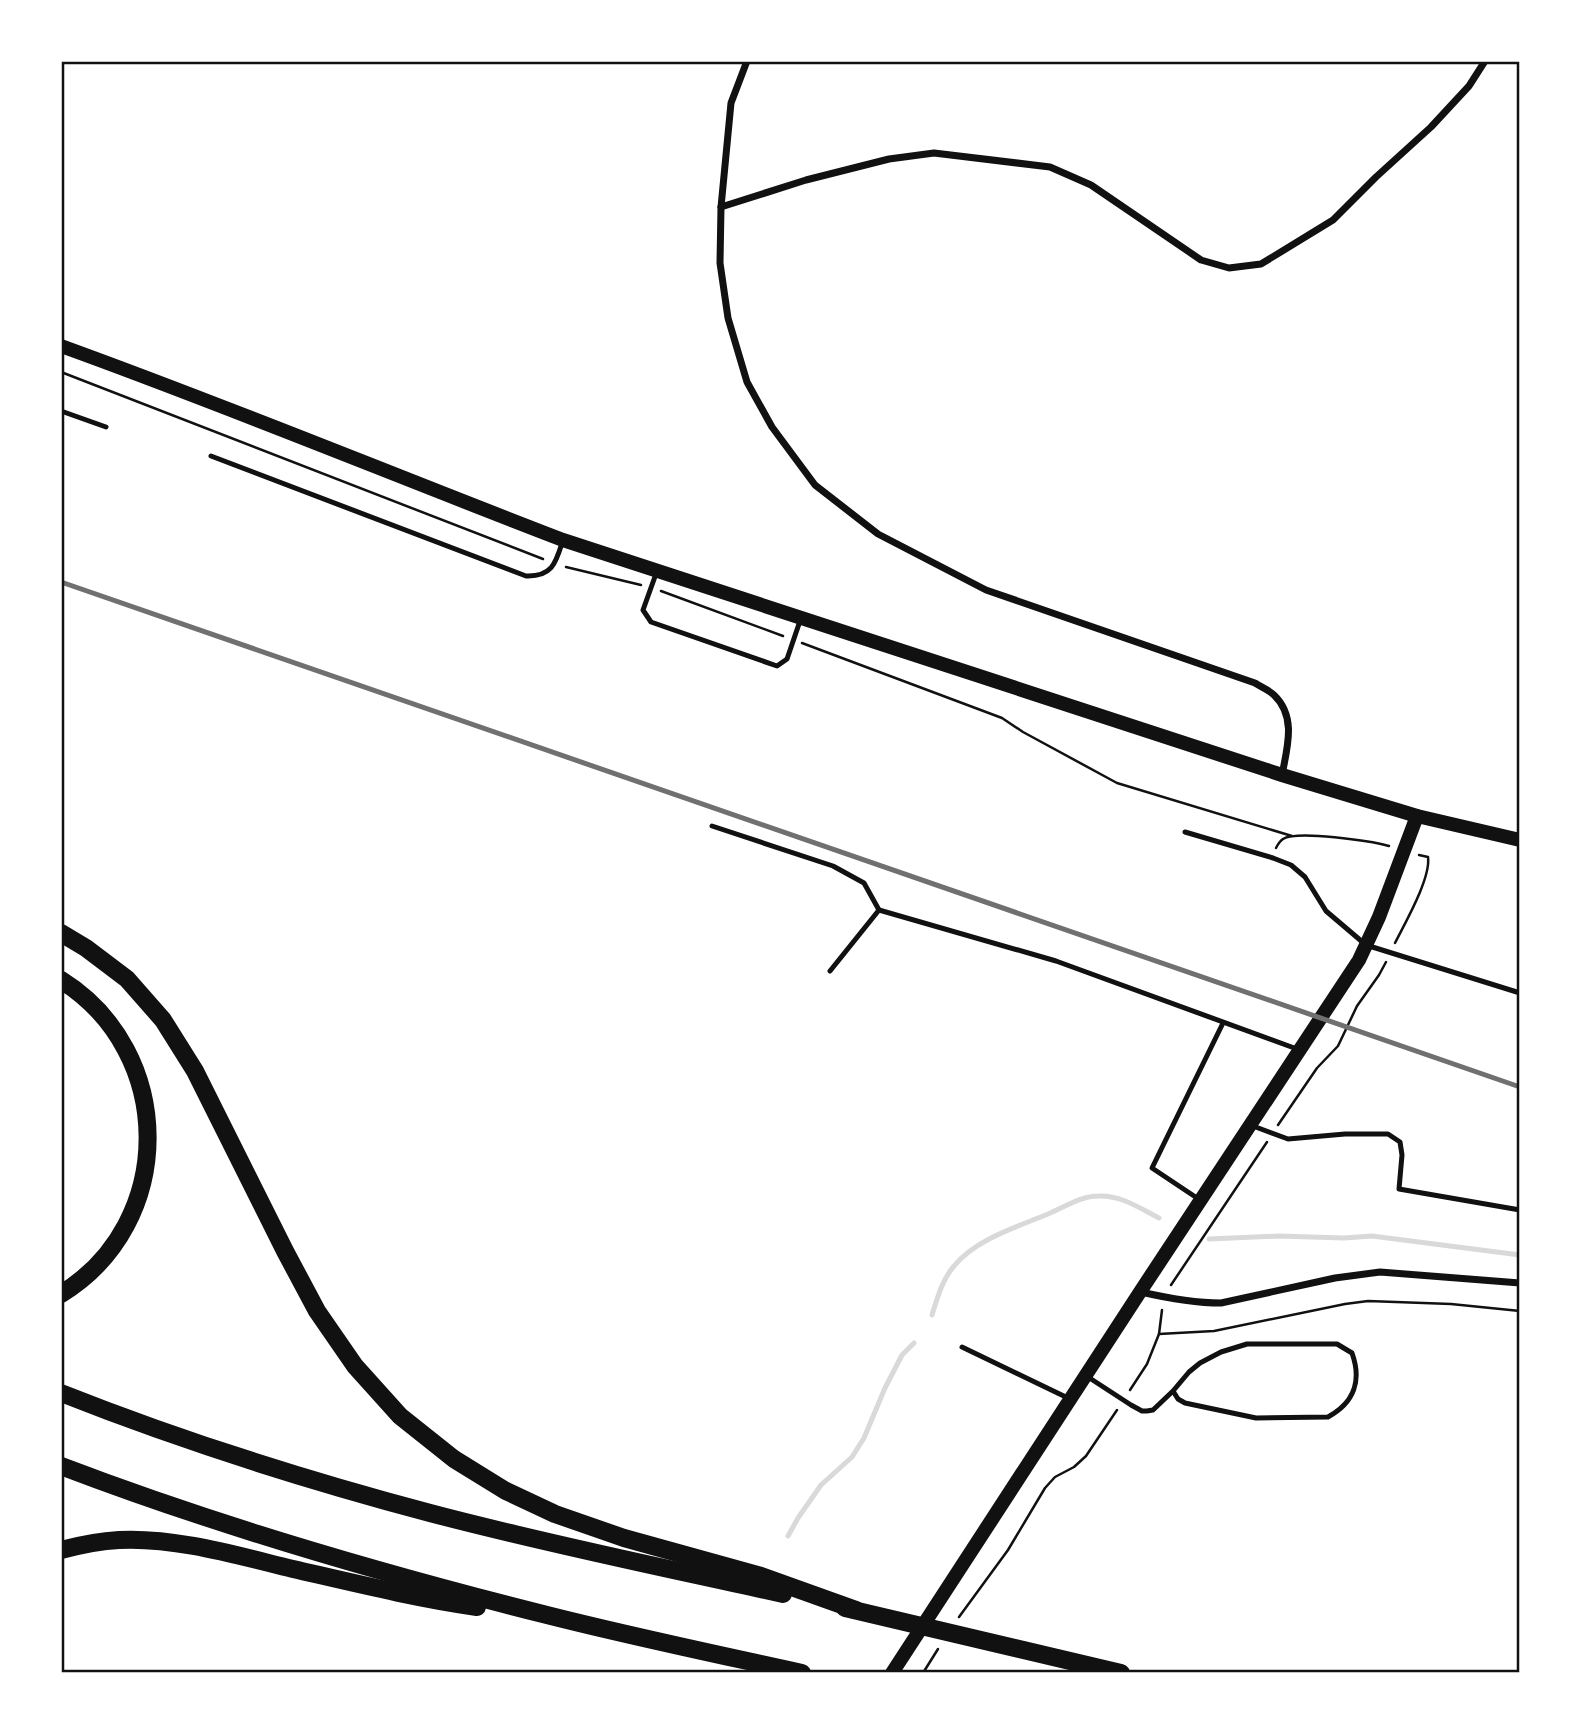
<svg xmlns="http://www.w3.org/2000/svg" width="1581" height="1734" font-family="Lora,serif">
<rect width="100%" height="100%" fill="#fff"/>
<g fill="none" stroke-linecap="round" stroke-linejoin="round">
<g stroke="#d9d9d9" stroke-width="5">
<polyline points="1209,1239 1279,1236 1344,1238 1372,1236 1520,1255"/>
<path d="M932,1315C937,1299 942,1280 954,1266C976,1239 1017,1227 1048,1214C1065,1207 1080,1196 1099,1196C1121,1195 1141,1209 1159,1218"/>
<polyline points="788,1536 798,1518 821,1485 852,1457 864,1438 885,1388 902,1355 914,1343"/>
</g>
<g stroke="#111" stroke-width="2.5">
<polyline points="61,372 543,559"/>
<polyline points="566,567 641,585"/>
<polyline points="661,591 783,636"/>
<polyline points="802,643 1002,718 1023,732 1117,783 1292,836"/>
<path d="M1276,848C1277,846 1280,841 1283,839C1297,830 1371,841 1389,846"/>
<path d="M1395,943C1405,923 1431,878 1428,857L1419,855"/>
<polyline points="1278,1125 1317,1068 1338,1046 1357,1006 1379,975 1386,962"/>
<polyline points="1171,1285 1267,1142"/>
<polyline points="1159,1334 1214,1331 1345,1304 1368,1301 1451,1304 1520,1311"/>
<polyline points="1130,1390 1147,1364 1159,1334 1162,1310"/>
<polyline points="959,1617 1008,1550 1045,1488 1055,1477 1074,1467 1086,1456 1117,1410"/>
<polyline points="923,1673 938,1649"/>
</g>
<g stroke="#111" stroke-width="5">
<polyline points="61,411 106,427"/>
<path d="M211,456L526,576C553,577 556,562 563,540"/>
<polyline points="657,571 643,610 651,622 777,666 787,659 801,618"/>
<polyline points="712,826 833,866 864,883 879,910"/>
<polyline points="1185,832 1273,858 1291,865 1305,877 1326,911 1366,945 1520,993"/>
<polyline points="830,971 879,910 1056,961 1297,1049"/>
<polyline points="1253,1126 1288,1139 1345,1134 1388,1134 1400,1142 1402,1155 1399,1189 1520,1210"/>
<polyline points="1200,1200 1152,1168 1223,1023"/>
<polyline points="962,1347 1070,1399"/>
<path d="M1088,1377L1131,1405L1142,1411H1147L1153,1410L1173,1391L1189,1372L1200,1363L1221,1352L1247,1344H1337L1352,1353C1362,1381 1354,1403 1328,1417L1256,1418L1185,1403L1178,1399L1173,1391"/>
</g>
<g stroke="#111" stroke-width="7">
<path d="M747,61L731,103L721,207L720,263L728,318L747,382L772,427L815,485L878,534L986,590L1255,683C1261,687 1269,690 1274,695C1297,717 1287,748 1282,775"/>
<polyline points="721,207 806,180 889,159 934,153 1050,167 1091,185 1201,260 1229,268 1261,264 1333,220 1376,177 1431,127 1469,86 1485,61"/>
<path d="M1141,1292C1167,1298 1194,1303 1221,1303L1335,1278L1380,1272L1520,1283"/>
</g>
<g stroke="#111" stroke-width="14">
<path d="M61,346C230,407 396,476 563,540L1282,775L1417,816L1520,840"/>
<polyline points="892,1673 1140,1292 1359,960 1379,917 1417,816"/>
</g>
<g stroke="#111" stroke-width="18">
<polyline points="61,933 86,948 127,979 163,1020 195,1071 285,1251 317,1311 355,1366 400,1416 454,1459 506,1491 555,1514 624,1538 761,1576 856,1610"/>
<path d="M61,980C176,1052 177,1223 61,1294"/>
<path d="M61,1393C182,1441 306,1480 430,1513C547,1544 666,1568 783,1594"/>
<path d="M61,1466C218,1526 380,1573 543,1614C629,1636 716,1654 802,1673"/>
<path d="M61,1550C80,1545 100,1541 119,1540C175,1537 239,1556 293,1569C354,1583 415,1598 477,1607"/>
<polyline points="845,1608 1121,1673"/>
</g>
<polyline stroke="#707070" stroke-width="5" points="61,582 1520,1087"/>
</g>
<rect width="1581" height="1734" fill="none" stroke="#ffffff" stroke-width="126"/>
<rect x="63" y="63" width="1455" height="1608" fill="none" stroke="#111" stroke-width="2.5"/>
</svg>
